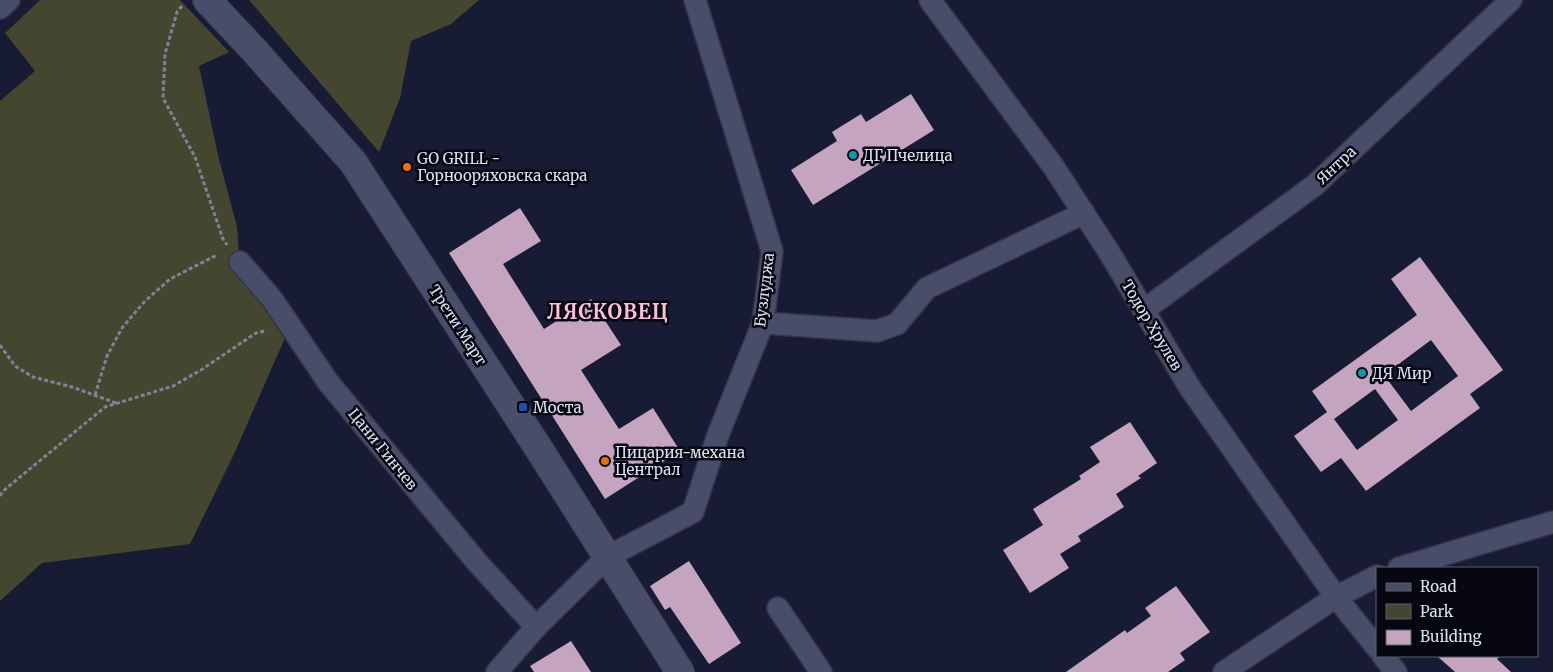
<svg xmlns="http://www.w3.org/2000/svg" width="1553" height="672" font-family="Merriweather,serif">
<rect width="100%" height="100%" fill="#181b34"/>
<g fill="#44462f">
<polygon points="40,0 180,0 229,52 199,66 218,155 237,227 240,267 285,338 234,454 190,544 42,563 0,601 0,101 35,71 5,33"/>
<polygon points="249,0 479,0 451,24 411,41 400,98 379,152"/>
</g>
<g fill="#c4a4be" fill-rule="evenodd">
<polygon points="911,94 934,130 813,205 791,170 837,141 832,132 861,114 866,122"/>
<polygon points="520,208 541,241 503,264 544,329 591,299 621,345 581,370 619,429 653,408 680,451 605,499 449,253"/>
<path d="M1420,257L1503,370L1470,394L1480,408L1366,491L1341,458L1321,472L1294,436L1327,412L1312,391L1417,315L1391,279ZM1431,340L1458,376L1411,411L1384,375ZM1375,389L1398,420L1357,450L1334,419Z"/>
<polygon points="1130,422 1157,463 1138,476 1141,478 1116,494 1124,507 1078,536 1081,541 1060,554 1069,568 1030,593 1003,550 1043,525 1033,509 1081,479 1079,476 1100,462 1090,447"/>
<polygon points="689,561 741,643 709,664 670,607 665,610 650,586"/>
<polygon points="1176,586 1210,632 1180,653 1185,660 1168,672 1066,672 1125,630 1127,633 1151,616 1145,608"/>
<polygon points="571,641 591,672 534,672 530,666"/>
<polygon points="1437,656 1500,656 1497,659 1511,672 1455,672"/>
</g>
<g fill="none" stroke-linecap="round" stroke-linejoin="round">
<g stroke="#343549" stroke-width="24">
<g id="minor">
<polyline points="930,0 1053,166 1109,252 1190,388 1336,597 1377,648"/>
<polyline points="0,8 9,0"/>
<polyline points="240,262 272,299 328,382 476,561 536,627"/>
<polyline points="1144,310 1315,185 1511,0"/>
<polyline points="763,323 877,331 897,324 927,288 1084,213"/>
<polyline points="1399,568 1553,522"/>
<polyline points="778,608 821,672"/>
<polyline points="1383,656 1396,672"/>
<polyline points="497,672 536,627 607,557 693,512 718,435 763,323 772,251 695,0"/>
<polyline points="1224,672 1336,597 1377,576"/>
</g>
</g>
<g stroke="#343549" stroke-width="30">
<polyline id="tertiary" points="207,0 253,49 353,162 539,449 680,672"/>
</g>
<g stroke="#808398" stroke-width="3" stroke-dasharray="4 2.5" stroke-linecap="butt">
<polyline points="182,6 177,12 165,54 163,98 195,157 223,239 227,245"/>
<polyline points="0,345 15,366 33,377 72,387 116,403"/>
<polyline points="95,395 107,356 122,328 144,302 170,279 217,255"/>
<polyline points="0,496 3,491 105,407 173,386 201,370 256,333 265,331"/>
</g>
<use href="#minor" stroke="#484d6a" stroke-width="21"/>
<use href="#tertiary" stroke="#484d6a" stroke-width="28"/>
</g>
<g fill="#0f9aa8" stroke="#060711" stroke-width="2">
<circle cx="853" cy="155" r="5"/>
<circle cx="1362" cy="373" r="5"/>
</g>
<g fill="#e8710a" stroke="#060711" stroke-width="2">
<circle cx="407" cy="167" r="5"/>
<circle cx="605" cy="461" r="5"/>
</g>
<rect fill="#1a4fb4" stroke="#060711" stroke-width="2" x="518" y="402" width="10" height="10" rx="2.5"/>
<g text-anchor="middle" dominant-baseline="central" stroke-width="5" stroke-linejoin="round" paint-order="stroke">
<g font-size="15" fill="#dce0f1" stroke="#060711" text-anchor="start">
<text x="863" y="155">ДГ Пчелица</text>
<text x="417" y="158">GO GRILL -<tspan x="417" dy="17">Горнооряховска скара</tspan></text>
<text x="1372" y="373">ДЯ Мир</text>
<text x="533" y="407">Моста</text>
<text x="615" y="452">Пицария-механа<tspan x="615" dy="17">Централ</tspan></text>
</g>
<g font-size="15" fill="#dce0f1" stroke="#060711">
<text transform="translate(1336 165) rotate(-43)">Янтра</text>
<text transform="translate(764 290) rotate(-83)">Бузлуджа</text>
<text transform="translate(458 325) rotate(57)">Трети Март</text>
<text transform="translate(1152 325) rotate(59)">Тодор Хрулев</text>
<text transform="translate(383 449) rotate(51)">Цани Гинчев</text>
</g>
<g font-size="20" font-weight="bold" letter-spacing="1" fill="#febed9" stroke="#060711">
<text x="608" y="311">ЛЯСКОВЕЦ</text>
</g>
</g>
<rect x="1376" y="567" width="162" height="90" fill="#060711" stroke="#5c5e6b"/>
<rect x="1386" y="583" width="25" height="8" fill="#484d6a" stroke="#5c5e6b"/>
<text x="1420" y="592" font-size="15" fill="#dce0f1">Road</text>
<rect x="1386" y="604" width="25" height="15" fill="#44462f" stroke="#5c5e6b"/>
<text x="1420" y="617" font-size="15" fill="#dce0f1">Park</text>
<rect x="1386" y="630" width="25" height="15" fill="#c4a4be" stroke="#5c5e6b"/>
<text x="1420" y="642" font-size="15" fill="#dce0f1">Building</text>
</svg>
